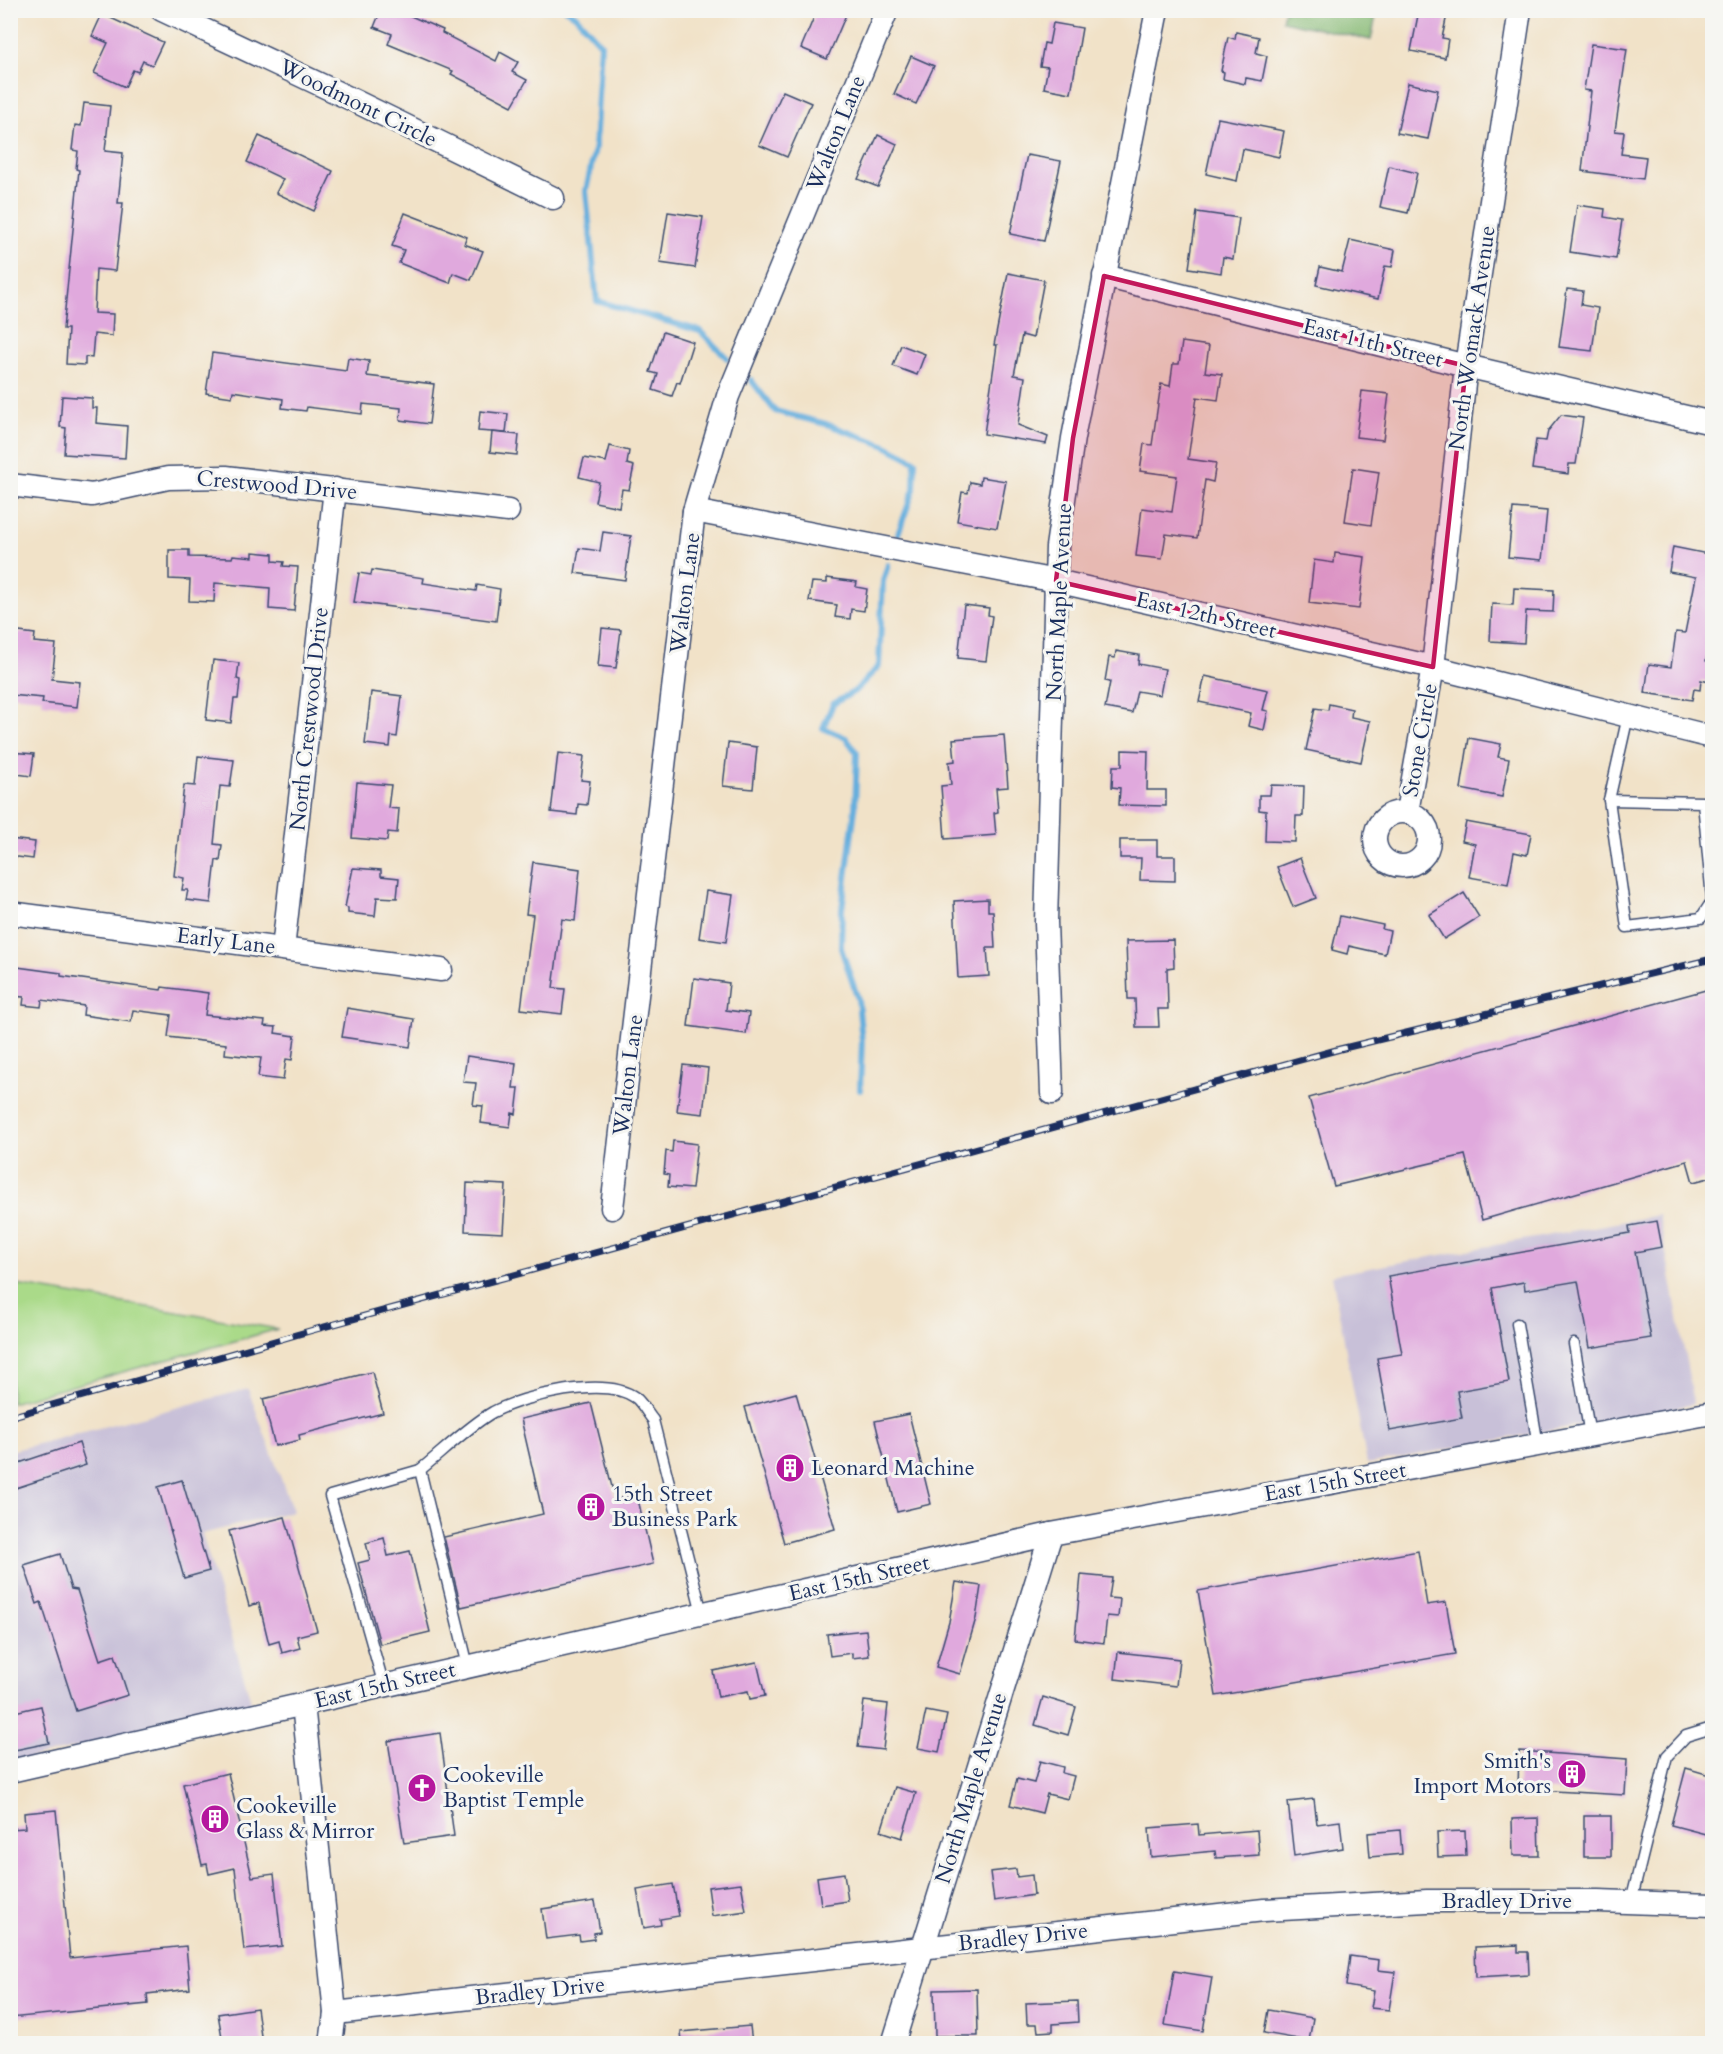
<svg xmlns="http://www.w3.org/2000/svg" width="1723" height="2054" font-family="Cardo,serif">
<rect width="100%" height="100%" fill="#f6f6f2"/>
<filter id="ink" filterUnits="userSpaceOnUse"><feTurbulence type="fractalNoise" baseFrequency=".0167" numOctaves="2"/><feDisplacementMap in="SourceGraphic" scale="12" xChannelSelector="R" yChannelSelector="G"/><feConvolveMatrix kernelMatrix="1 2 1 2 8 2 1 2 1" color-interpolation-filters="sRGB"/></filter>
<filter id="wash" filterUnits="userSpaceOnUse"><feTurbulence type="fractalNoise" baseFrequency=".008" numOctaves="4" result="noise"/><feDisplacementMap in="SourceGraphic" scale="24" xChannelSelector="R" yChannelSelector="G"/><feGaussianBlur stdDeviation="1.35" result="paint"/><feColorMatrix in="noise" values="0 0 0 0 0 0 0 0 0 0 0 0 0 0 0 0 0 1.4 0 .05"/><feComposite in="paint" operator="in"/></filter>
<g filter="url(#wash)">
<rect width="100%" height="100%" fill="#f1e2c8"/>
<g fill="#c8c0d8">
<polygon points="1659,1215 1694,1404 1367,1464 1332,1275"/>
<polygon points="248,1389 293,1511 202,1534 253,1708 11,1762 11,1451"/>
</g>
<polygon fill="#aada89" stroke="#628474" stroke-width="1.5" points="11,1284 278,1329 11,1403"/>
<polygon fill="#87ba75" stroke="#51746a" stroke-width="1.5" points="1284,11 1284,10 1377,11 1371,40 1282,21"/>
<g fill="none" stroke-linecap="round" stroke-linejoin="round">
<g stroke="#65aedd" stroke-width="6">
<polyline points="566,10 575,15 601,44 595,148 586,191 597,301 700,331 727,358"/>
<polyline points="751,380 775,411 826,424 884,445 915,461 914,489 898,534"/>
<polyline points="860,1090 862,1042 858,999 841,948 842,909 855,809 857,753 846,738 823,728 833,704 855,691 879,666 883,581 888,565"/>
</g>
</g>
<g id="blocks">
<g fill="#e0a9dd">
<polygon points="381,10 397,10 443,30 442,33 496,61 500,52 518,62 512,72 527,80 512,106 451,74 453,71 388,44 392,34 374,27"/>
<polygon points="817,10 848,10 827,59 801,48"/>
<polygon points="1419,10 1448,10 1442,38 1448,39 1445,58 1411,51"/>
<polygon points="102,14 163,42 152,65 143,61 138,72 133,70 125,87 94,73 108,43 92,36"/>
<polygon points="1053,23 1082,28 1071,93 1044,88 1048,67 1040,66 1044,43 1049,44"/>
<polygon points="1236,32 1259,37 1256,53 1267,56 1262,81 1246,78 1245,84 1223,79 1224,72 1221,71 1228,37 1235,39"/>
<polygon points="1591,44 1627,49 1615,131 1624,132 1621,154 1646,157 1643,179 1582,171 1591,91 1584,90"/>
<polygon points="911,56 934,66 916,104 894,94"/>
<polygon points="1408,83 1438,90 1428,139 1397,133"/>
<polygon points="783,91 811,103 787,157 759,145"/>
<polygon points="84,103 110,106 105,151 123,153 118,203 123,203 115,271 96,269 94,313 113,314 112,336 94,334 92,358 85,357 85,365 66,364 68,329 63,329 79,170 76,169 78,151 72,150 75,125 81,126"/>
<polygon points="1218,118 1284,131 1279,157 1243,149 1237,181 1206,174"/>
<polygon points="878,135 897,144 878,187 858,179"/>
<polygon points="259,136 333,171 314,211 276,193 283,179 247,162"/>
<polygon points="1027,155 1061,161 1044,241 1010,234"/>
<polygon points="1389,166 1417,173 1408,213 1380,207"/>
<polygon points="1577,205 1605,209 1604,217 1622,220 1616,259 1570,252"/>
<polygon points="668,212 703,217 695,268 660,263"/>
<polygon points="1197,212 1239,218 1233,259 1223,257 1221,273 1189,268"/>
<polygon points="405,213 467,237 464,244 483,251 471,280 453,273 450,283 399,263 404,250 392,246"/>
<polygon points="1350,240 1395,250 1392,267 1385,266 1378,299 1316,285 1320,267 1342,272"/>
<polygon points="1008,273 1044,280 1033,338 1022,335 1014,375 1025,377 1018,425 1048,437 1046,444 984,434 997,345 994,345"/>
<polygon points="1567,289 1583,291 1581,305 1598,308 1592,351 1559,347"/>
<polygon points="663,332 693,342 680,383 677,382 672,396 653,390 658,374 650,372"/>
<polygon points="1182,342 1209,346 1205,372 1222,374 1218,400 1197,397 1188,459 1216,463 1213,482 1205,480 1197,538 1166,534 1162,559 1136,556 1142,508 1172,512 1177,476 1140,471 1144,444 1152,445 1161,384 1170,386 1173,364 1179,364"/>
<polygon points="901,345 925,354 917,375 893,366"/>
<polygon points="212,353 346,371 348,358 369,361 367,376 434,384 429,424 400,420 401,408 363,404 362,414 307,407 306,411 282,408 283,399 233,391 232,397 206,393"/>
<polygon points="1362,391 1389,394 1383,440 1356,437"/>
<polygon points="62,396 92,398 92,408 97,408 96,423 127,426 125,458 64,454 66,428 60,427"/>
<polygon points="480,411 508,414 506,433 478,431"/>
<polygon points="1561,415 1583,418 1576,464 1569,464 1568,474 1532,469 1536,440 1546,441 1548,431"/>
<polygon points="492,432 519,435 517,455 490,452"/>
<polygon points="610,446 629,451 627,464 634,466 629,490 622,489 619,507 595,502 599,482 579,477 584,458 606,462"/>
<polygon points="1353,468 1379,472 1371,525 1345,521"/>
<polygon points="981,477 1006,481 997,528 957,521 962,492 968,493 970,482 980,484"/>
<polygon points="1513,508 1547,511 1542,560 1508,557"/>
<polygon points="603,532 631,536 625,580 575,573 579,548 600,551"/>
<polygon points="1673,547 1713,555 1713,616 1706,661 1712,662 1709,682 1701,680 1700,690 1694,689 1692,700 1645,693 1649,664 1671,667 1676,632 1685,633 1696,577 1669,572"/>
<polygon points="169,550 189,550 189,557 232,558 233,555 253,557 253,552 273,554 273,561 284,562 283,566 298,567 294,611 269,609 270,588 215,583 214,602 189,601 190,580 169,579"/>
<polygon points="1335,553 1365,557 1359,609 1309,603 1314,560 1334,563"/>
<polygon points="372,570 424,578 423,583 476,591 477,585 500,589 496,621 354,602 359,573 371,575"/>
<polygon points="827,578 857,582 856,587 867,589 864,611 851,609 850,619 835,617 837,605 809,601 812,582 827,583"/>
<polygon points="1514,588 1554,590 1553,612 1526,611 1524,643 1490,641 1492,604 1513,605"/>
<polygon points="964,605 989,608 988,615 992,616 986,661 958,658"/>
<polygon points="602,628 621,630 616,668 598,666"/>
<polygon points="11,631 35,634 34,642 56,644 52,679 80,682 77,707 42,703 43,698 10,695"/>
<polygon points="1116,651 1139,655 1138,664 1165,669 1160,695 1137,691 1132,713 1105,708 1110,682 1105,681 1109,657 1115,658"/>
<polygon points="213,660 239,663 237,679 240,680 238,699 234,699 231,723 206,720"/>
<polygon points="1205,676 1268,690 1263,710 1268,711 1264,730 1248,726 1251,713 1199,702"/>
<polygon points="371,692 402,696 397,737 391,736 390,747 365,744"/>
<polygon points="1329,704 1352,709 1351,717 1370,721 1361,762 1306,750 1315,708 1328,710"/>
<polygon points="1004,735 1008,787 996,788 998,812 994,813 996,835 945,839 941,786 951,785 949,762 955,761 953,739"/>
<polygon points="1469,738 1501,744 1498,757 1509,759 1502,797 1461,789"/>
<polygon points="728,743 757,747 753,789 723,786"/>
<polygon points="1122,750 1148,751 1147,790 1166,790 1166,806 1119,805 1120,788 1112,787 1113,766 1122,766"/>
<polygon points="10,752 34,754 31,776 10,773"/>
<polygon points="558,753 584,756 581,780 590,781 587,805 578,804 577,815 551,812"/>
<polygon points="198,756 234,760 230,787 220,786 214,844 222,845 220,861 216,860 211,903 186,900 188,890 182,890 184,878 174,876 184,785 195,786"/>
<polygon points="357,782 391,785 388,808 399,809 397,833 388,832 387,841 352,838"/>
<polygon points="1271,785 1304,786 1303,816 1296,816 1295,842 1265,841 1266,811 1259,810 1259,795 1270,795"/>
<polygon points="1466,822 1531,834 1527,855 1514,852 1508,884 1469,877 1475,844 1462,841"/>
<polygon points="10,839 35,842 33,859 10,856"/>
<polygon points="1120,840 1157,840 1157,856 1175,856 1175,881 1140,880 1141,858 1120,858"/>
<polygon points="1300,858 1316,898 1293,907 1277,867"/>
<polygon points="533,862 580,869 575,921 562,919 553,988 565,989 562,1014 521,1009 533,915 526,914"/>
<polygon points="353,868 381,870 381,876 399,878 397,898 377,897 375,916 348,913 348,908 345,907"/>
<polygon points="706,891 733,895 726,942 699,938"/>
<polygon points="1464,893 1479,917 1444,939 1429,915"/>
<polygon points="988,899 988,911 993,911 995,948 987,948 989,976 958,978 954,901"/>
<polygon points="1340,916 1383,925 1382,929 1390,931 1385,954 1349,946 1347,954 1332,950"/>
<polygon points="1173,940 1174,967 1167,968 1168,1009 1158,1009 1159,1027 1136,1027 1135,999 1128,999 1126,941"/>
<polygon points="10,966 61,973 61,976 161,990 162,987 208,993 205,1015 265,1021 264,1026 276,1027 275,1033 295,1036 292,1060 286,1059 283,1080 258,1077 261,1058 225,1054 226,1044 168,1037 171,1015 133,1010 131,1022 83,1015 84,1006 42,1000 41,1007 23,1005 24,997 10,996"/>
<polygon points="694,978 729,983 726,1010 749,1013 746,1034 688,1026"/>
<polygon points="1713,988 1713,1177 1693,1182 1687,1161 1482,1220 1465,1155 1334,1186 1309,1098"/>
<polygon points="347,1008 414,1019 410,1047 342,1037"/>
<polygon points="467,1056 516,1063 513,1088 519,1088 516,1114 512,1113 510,1127 481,1123 483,1106 473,1105 476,1083 463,1082"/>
<polygon points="683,1065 708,1068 703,1114 677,1111"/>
<polygon points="673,1141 697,1144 692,1189 668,1187 669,1175 664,1174 666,1151 672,1152"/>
<polygon points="467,1183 506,1185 503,1233 465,1231"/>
<polygon points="1657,1221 1662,1247 1635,1252 1651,1338 1590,1348 1578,1281 1525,1290 1524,1282 1492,1288 1509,1382 1457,1391 1462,1418 1390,1431 1377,1358 1402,1354 1388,1276 1630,1233 1629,1226"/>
<polygon points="372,1372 383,1413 299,1435 300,1440 275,1446 263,1399"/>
<polygon points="796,1393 835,1529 784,1543 745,1407"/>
<polygon points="591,1403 615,1499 637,1495 653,1564 461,1607 444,1537 543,1514 521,1419"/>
<polygon points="909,1414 931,1504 897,1512 875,1421"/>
<polygon points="79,1443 86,1465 10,1490 10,1466"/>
<polygon points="182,1480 209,1571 184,1578 158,1487"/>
<polygon points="285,1517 317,1631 297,1636 300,1648 282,1653 279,1641 269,1644 259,1603 249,1606 229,1531"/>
<polygon points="384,1538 388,1556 410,1551 430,1632 380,1644 358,1563 370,1560 366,1543"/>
<polygon points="1418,1551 1427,1605 1446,1602 1455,1654 1216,1696 1198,1591"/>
<polygon points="60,1554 71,1589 77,1590 100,1660 115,1655 128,1695 76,1711 41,1602 37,1604 24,1565"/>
<polygon points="1081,1575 1112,1578 1109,1598 1120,1599 1118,1617 1107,1616 1104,1643 1075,1639"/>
<polygon points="956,1582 981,1586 976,1618 960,1674 936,1667 949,1622"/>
<polygon points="866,1630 869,1656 852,1658 852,1653 830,1656 827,1634"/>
<polygon points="1118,1652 1179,1659 1176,1686 1115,1679"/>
<polygon points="757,1662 765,1696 750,1699 748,1691 718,1697 713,1671"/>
<polygon points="1043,1697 1076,1707 1068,1735 1035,1725"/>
<polygon points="864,1701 888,1704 883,1750 858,1747"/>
<polygon points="41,1706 49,1743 10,1751 10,1713"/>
<polygon points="926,1711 947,1715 939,1752 918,1748"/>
<polygon points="440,1733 454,1836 404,1843 388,1741"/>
<polygon points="1519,1751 1627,1759 1625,1795 1518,1789"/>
<polygon points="1040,1761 1063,1767 1062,1773 1074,1776 1068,1799 1047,1794 1042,1813 1010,1805 1017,1779 1034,1783"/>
<polygon points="1686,1768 1713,1776 1713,1836 1671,1825"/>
<polygon points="228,1773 252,1877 274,1874 282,1946 244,1950 235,1868 209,1874 207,1864 202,1865 183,1784"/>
<polygon points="895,1787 916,1793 902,1838 881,1831"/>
<polygon points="1314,1799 1317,1824 1340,1821 1343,1848 1294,1856 1288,1802"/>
<polygon points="56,1810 70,1958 186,1946 190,1989 147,1994 148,2004 10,2018 10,1829 25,1828 24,1813"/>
<rect x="1584" y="1816" width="27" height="41"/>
<polygon points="1538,1818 1539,1856 1513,1856 1512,1819"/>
<polygon points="1198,1824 1199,1835 1257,1830 1259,1855 1216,1858 1215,1851 1151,1857 1149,1828"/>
<polygon points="1400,1830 1402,1854 1370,1857 1368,1833"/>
<polygon points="1465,1831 1466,1856 1438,1857 1437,1832"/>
<polygon points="1016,1869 1017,1877 1032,1875 1034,1895 994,1901 990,1872"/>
<polygon points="844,1873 848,1901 821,1905 817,1877"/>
<polygon points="741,1883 746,1911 712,1916 708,1887"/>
<polygon points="673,1884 679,1916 660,1919 661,1925 644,1928 637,1890"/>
<polygon points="595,1901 600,1932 594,1933 594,1939 580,1941 579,1935 546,1939 542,1909"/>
<polygon points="1518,1945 1518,1952 1528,1952 1529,1974 1476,1977 1475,1947"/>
<polygon points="1350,1956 1379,1960 1378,1970 1395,1972 1389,2010 1371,2008 1374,1991 1346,1986"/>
<polygon points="1174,1971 1212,1977 1203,2031 1165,2025"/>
<polygon points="977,1989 978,2036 935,2036 934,1990"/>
<polygon points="1077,2001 1078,2022 1053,2024 1053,2031 1038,2032 1037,2024 1027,2024 1026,2003"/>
<polygon points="257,2008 262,2043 223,2043 218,2014"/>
<polygon points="1268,2010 1313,2018 1309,2041 1264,2033"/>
<polygon points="750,2026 752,2043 682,2043 681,2032"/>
</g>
</g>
</g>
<g filter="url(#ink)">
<use href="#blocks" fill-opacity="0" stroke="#3b4a6e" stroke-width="1.5"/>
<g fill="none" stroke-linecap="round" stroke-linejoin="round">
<g stroke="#3b4a6e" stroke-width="13">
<g id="service">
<polyline points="1628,716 1609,800 1703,802 1712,899"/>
<polyline points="1609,800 1627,927 1701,918 1712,901"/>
<polyline points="1517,1324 1538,1445"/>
<polyline points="1574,1344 1590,1435"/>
<path d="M420,1470C441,1453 470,1425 493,1412C524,1396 605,1375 636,1398C642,1403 648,1414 653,1420L702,1613"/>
<polyline points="384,1686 330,1496 420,1470 468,1666"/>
<polyline points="1631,1902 1667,1756 1686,1736 1712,1728"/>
</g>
</g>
<g stroke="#3b4a6e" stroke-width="25">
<g id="minor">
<polyline points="162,10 353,100 553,198"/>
<polyline points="1104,276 1466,366 1712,423"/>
<polyline points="10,485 92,495 168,478 226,477 508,511"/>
<polyline points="694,511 1056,581 1433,667 1712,737"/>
<circle cx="1402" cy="839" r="27"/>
<polyline points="1407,812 1433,667 1466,366 1520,10"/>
<polyline points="10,913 441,970"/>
<polyline points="283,949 335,489"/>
<polyline points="1052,1093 1046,922 1057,547 1073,438 1157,10"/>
<polyline points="612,1208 694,511 728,396 887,10"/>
<polyline points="303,1704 335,2013 331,2044"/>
<polyline points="10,1771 1051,1534 1712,1413"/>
<polyline points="335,2013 1264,1910 1427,1901 1598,1901 1712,1905"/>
<polyline points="893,2044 1051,1534"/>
</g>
</g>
<use href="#service" stroke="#fff" stroke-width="10"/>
<use href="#minor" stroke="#fff" stroke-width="22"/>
<g stroke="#1b2f5e" stroke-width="7">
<polyline id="rail" points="10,1417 313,1330 1340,1049 1712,959"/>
</g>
<use href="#rail" stroke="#f6f6f2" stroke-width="4.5" stroke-dasharray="14" stroke-linecap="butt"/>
</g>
</g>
<path fill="#c2185b" fill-opacity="0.2" stroke="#c2185b" stroke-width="4.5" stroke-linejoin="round" d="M1104,276L1466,366L1433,667L1056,581L1073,438Z"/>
<defs>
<g id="building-disc" transform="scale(1.5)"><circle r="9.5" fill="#b5179e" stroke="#f6f6f2"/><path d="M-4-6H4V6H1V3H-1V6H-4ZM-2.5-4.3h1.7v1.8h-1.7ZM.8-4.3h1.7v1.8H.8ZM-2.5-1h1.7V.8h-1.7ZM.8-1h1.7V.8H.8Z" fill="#fff"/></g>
<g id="church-disc" transform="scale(1.5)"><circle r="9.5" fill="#b5179e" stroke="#f6f6f2"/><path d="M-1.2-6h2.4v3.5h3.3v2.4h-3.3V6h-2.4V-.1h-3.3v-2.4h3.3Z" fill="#fff"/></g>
</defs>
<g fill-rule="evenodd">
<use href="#building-disc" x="790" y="1468"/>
<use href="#building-disc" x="591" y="1507"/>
<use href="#building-disc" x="1572" y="1774"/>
<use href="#church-disc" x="422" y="1788"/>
<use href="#building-disc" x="215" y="1819"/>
</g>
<g text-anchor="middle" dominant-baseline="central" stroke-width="6" stroke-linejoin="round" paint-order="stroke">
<g font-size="22" fill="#1b2f5e" stroke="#f6f6f2">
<text transform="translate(358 103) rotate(26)">Woodmont Circle</text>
<text transform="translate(836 133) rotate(-68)">Walton Lane</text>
<text transform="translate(1472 338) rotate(-82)">North Womack Avenue</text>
<text transform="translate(1373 343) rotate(14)">East 11th Street</text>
<text transform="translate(277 485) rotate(5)">Crestwood Drive</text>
<text transform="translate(685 593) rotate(-83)">Walton Lane</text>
<text transform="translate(1059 602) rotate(-87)">North Maple Avenue</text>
<text transform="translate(1206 615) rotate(13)">East 12th Street</text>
<text transform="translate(309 719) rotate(-84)">North Crestwood Drive</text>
<text transform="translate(1420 740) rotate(-80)">Stone Circle</text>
<text transform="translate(226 941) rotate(7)">Early Lane</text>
<text transform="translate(628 1075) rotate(-83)">Walton Lane</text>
<text transform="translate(1335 1482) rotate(-10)">East 15th Street</text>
<text transform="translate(859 1578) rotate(-13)">East 15th Street</text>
<text transform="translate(385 1685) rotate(-13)">East 15th Street</text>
<text transform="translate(971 1788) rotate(-73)">North Maple Avenue</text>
<text x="1507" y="1901">Bradley Drive</text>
<text transform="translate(1023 1937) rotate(-6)">Bradley Drive</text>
<text transform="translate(540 1991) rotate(-6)">Bradley Drive</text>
</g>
<g font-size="22" fill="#1b2f5e" stroke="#f6f6f2" text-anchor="start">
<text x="811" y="1468">Leonard Machine</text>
<text x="612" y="1494">15th Street<tspan x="612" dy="25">Business Park</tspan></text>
<text x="1551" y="1761" text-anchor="end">Smith's<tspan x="1551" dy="25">Import Motors</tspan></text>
<text x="443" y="1775">Cookeville<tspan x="443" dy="25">Baptist Temple</tspan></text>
<text x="236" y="1806">Cookeville<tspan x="236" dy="25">Glass &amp; Mirror</tspan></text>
</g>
</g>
<rect width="1723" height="2054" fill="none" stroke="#f6f6f2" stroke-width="36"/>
</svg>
